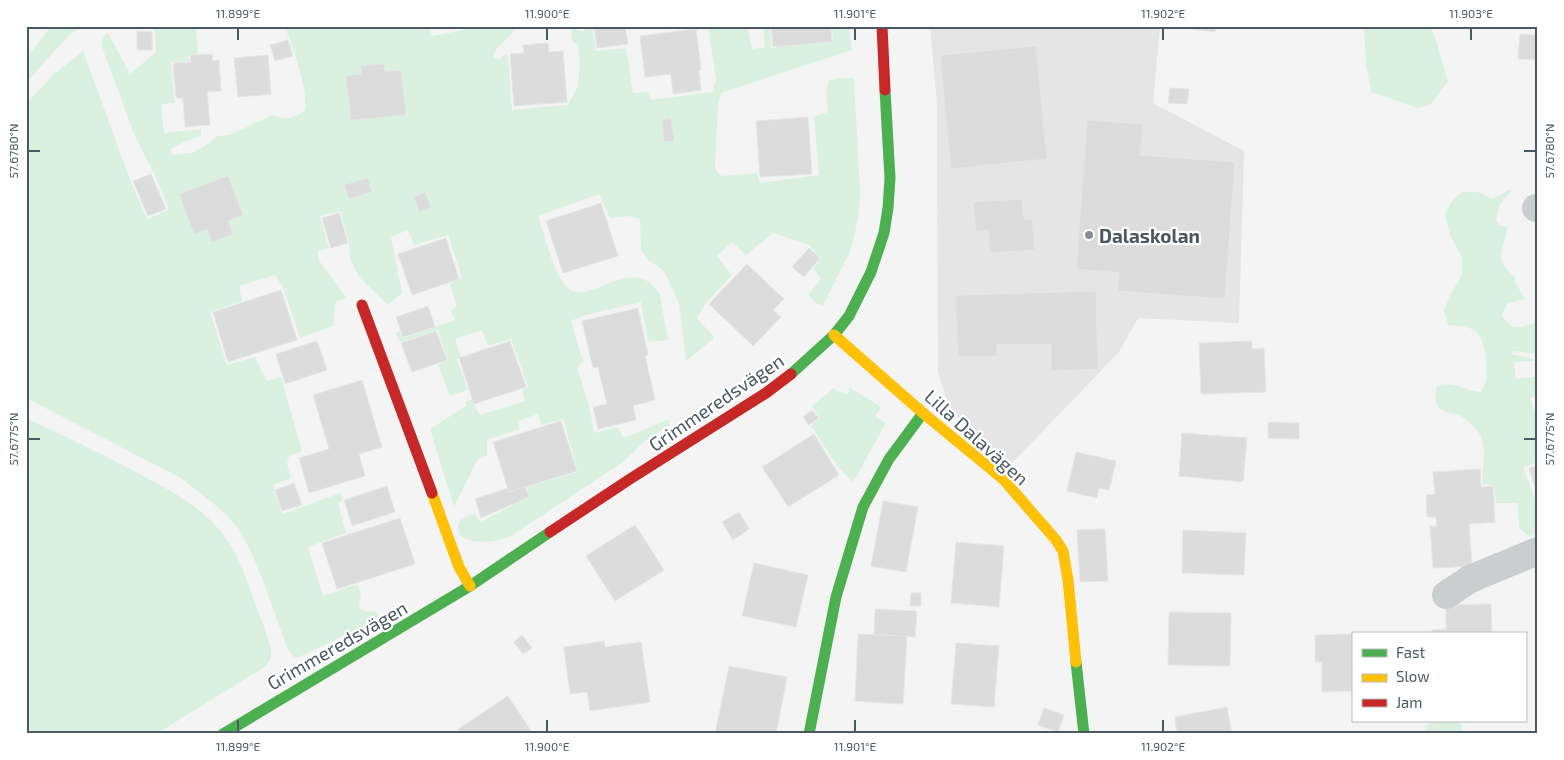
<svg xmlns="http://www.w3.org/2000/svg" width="1564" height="760" font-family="'Exo 2',sans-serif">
<rect width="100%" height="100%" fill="#f4f4f4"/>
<polygon fill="#e6e5e6" points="930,26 1160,26 1153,103 1244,151 1239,323 1138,318 1119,352 1013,462 1001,459 954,413 945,395 938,372 937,105"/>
<g fill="#daf1e1">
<polygon points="51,26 84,26 69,35 26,83 26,59"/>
<path d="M173,26H196L198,54H189V61L171,62L174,98L176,103L161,104L164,133L201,129V136L184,142L171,149L172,155L192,153L205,146L218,136L230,135L272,115C285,120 294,119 305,110C308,86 293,50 285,26H429L432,36L464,30L463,26H519L497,48L493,56L495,59H499L506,54L508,55L512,110L568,105L578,86L580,65L578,46L571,39L572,29L584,31V26H592L596,51L626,48L633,93L648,92L651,100L712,92L716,80L708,26H747L752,49L765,47L763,26H770L772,48L833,42L832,26H849L852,50L721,93L718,105L715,164C716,170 717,174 723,176L757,173L760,183L819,175L814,116L828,112C827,101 824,91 829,81L837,78H854L860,192L859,211L855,233L849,254L823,306L814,302L809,295L821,278L813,268L821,258L809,245L773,233L746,255L732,242L717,256L732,275L707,302L697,318L713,336V339L686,361L679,304L666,275L662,269L649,261L641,250L640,219L628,216L610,218L599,194L538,216C545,236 553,272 567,287C588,310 633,249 660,295L668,340L648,342L641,302L582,316L571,321L583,361L578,367V371L590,409L594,433L617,427L624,438L669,419L670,425L646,440L623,462L511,536C494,542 475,546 459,535L458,527L460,520L474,513L480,522L529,497L527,487L578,472L563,419L542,425L538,414L518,421L520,429L487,440V455L481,457L477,461L454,507L430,429L466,406L465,402L472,399L474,405L480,415L525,401L522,390L528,387L511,339L488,346L482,330L455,339L461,357L457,359L468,390L450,396L438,365L448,360L437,330L401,342L395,333L400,331L403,338L455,320L451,310L457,306L450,284L462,278L448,235L414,245L408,230L391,237L402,293L388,305L359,277L350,258L349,242L340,211L320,216L329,248L318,251V259L347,298L336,301L333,326L300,338L283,288L275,275L239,286L242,301L210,312L227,365L255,357L267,381L281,377L302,451L289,456L287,464L291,478L273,485L282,514L302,507L340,493L343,500L338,503L346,533L308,547L323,596L357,584L361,595L359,604L360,609L368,612L375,611L381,618L297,658L294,657L287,648L264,583L251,552L238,528L225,513L181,478L26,398V104L54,74L83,51L131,182L147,219L169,210L154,173L136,139L103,50C101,42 100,38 108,33L130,74L156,52L155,28Z"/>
<polygon points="1364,26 1430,26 1435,38 1448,81 1431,104 1418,108 1371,92 1366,64"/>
<path d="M1509,190H1512L1500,204L1496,220L1499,225L1507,227C1505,252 1491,257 1515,277V282L1525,299L1508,303L1502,315C1512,335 1523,325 1538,322V354L1512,351L1511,354L1534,359L1533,361L1514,362L1516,379L1538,376V395L1530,398L1538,421V462L1523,467L1538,506V535L1529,536L1519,528L1518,503H1496L1494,485L1482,484C1482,469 1487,451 1481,437C1477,428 1467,418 1458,415C1454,413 1447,414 1443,411C1434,406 1435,395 1437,386C1453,380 1465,391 1481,392C1483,389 1485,384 1486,381C1488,369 1486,338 1475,331C1468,326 1456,326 1448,325L1444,310L1450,295L1462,275V257L1450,235L1445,214L1452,201L1462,192C1469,192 1476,191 1483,194C1487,195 1489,199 1494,198C1499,196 1504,192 1509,190Z"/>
<polygon points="849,387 881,407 875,416 886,423 853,482 838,467 811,426 820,418 812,406 834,388 837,391 848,394 849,391"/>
<path d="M26,418C63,435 100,453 136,472C167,489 199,504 222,533C240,555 247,582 257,608C261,620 272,644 271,656C271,659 268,662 266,666L156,734H26Z"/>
<polygon points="1431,721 1460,721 1463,734 1423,734"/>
</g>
<g fill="#dcdcdd" stroke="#e5e6e7">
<polygon points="594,26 625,26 628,44 597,48"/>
<polygon points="771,26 831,26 832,42 773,47"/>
<polygon points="1171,26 1216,26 1215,32"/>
<polygon points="696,29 701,70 699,71 701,90 673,94 671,74 645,77 640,36"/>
<polygon points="137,31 152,32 152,50 137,50"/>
<polygon points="1520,34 1538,35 1538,60 1518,59"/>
<polygon points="288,40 293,56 275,61 270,45"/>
<polygon points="548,43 549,52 563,51 567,102 514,106 510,54 524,53 523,45"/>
<polygon points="1036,46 1047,159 951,169 940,55"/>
<polygon points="212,54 213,61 219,60 221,91 207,92 210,125 185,127 183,98 176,98 173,63 191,62 190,55"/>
<polygon points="268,55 271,94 238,97 234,58"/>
<polygon points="384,64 385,71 401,70 406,115 351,120 346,76 361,74 361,66"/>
<polygon points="1170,88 1189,89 1187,104 1168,103"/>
<polygon points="808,117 812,174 760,177 756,121"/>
<polygon points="671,118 674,141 664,142 662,120"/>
<polygon points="1087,120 1143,124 1140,155 1235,162 1225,299 1118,291 1119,273 1076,269"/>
<polygon points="151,174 166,209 148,216 133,181"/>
<polygon points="228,176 243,215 228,221 233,234 212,242 207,229 194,234 179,194"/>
<polygon points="368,178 372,192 349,199 344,185"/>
<polygon points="425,192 431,207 419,212 414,197"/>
<polygon points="1022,199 1024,219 1032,219 1035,250 990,253 988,230 976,231 973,202"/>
<polygon points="601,203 618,256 563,273 546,221"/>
<polygon points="339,213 348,243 331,248 322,218"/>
<polygon points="446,238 459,279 412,295 398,254"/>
<polygon points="809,248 820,258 804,277 792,267"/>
<polygon points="747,264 784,299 773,310 781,317 753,346 709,304"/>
<polygon points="281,290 297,340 228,362 213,312"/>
<polygon points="1096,291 1098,369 1051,371 1051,345 997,345 997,357 958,357 955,295"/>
<polygon points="428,306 435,327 403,337 396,317"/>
<polygon points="638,308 648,355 645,356 655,400 633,406 636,420 598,429 593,407 607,404 598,367 593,368 582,321"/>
<polygon points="436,331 447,360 412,372 401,343"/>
<polygon points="317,341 327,370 285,384 276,354"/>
<polygon points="510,341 526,387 474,404 459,358"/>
<polygon points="1252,341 1252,349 1264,348 1266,392 1201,394 1199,343"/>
<polygon points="362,380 382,447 359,454 365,476 309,493 299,458 329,449 313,395"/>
<polygon points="812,410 819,418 809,425 803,417"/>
<polygon points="561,421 577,471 509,492 493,442"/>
<polygon points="1268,422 1299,423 1299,439 1268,438"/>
<polygon points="1182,433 1247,438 1243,482 1179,476"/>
<polygon points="814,434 839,475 788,507 762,467"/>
<polygon points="1076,452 1116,461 1109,490 1099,488 1097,498 1067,491"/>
<polygon points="1538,465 1538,497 1529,468"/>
<polygon points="1480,469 1481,487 1493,486 1495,522 1469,524 1472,566 1433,568 1430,526 1437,526 1436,517 1427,517 1426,495 1435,494 1433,472"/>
<polygon points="294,483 302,505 282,511 275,490"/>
<polygon points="387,486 395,512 352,526 344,500"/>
<polygon points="525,487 529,497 481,518 475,499 508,488 509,492"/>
<polygon points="883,501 918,507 906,572 871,566"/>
<polygon points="739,512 749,529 733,540 722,522"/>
<polygon points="400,518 415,564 337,589 322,543"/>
<polygon points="635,525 664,570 615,601 586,556"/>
<polygon points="1105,529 1108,581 1080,582 1077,530"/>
<polygon points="1183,530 1246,533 1244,575 1182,573"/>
<polygon points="956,542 1004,546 999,607 951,603"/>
<polygon points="754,563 808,575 796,627 742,616"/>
<polygon points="911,593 921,593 921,606 910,606"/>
<polygon points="1491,604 1492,634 1432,634 1432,630 1446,629 1446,605"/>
<polygon points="875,609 917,611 915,637 874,635"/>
<polygon points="1169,612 1231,613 1230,666 1168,665"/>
<polygon points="858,634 907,636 903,704 855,701"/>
<polygon points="1353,634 1353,691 1322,692 1322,662 1315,662 1315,635"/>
<polygon points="522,635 532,648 523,654 514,642"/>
<polygon points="604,641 605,647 641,642 650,702 590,711 587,692 570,694 564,647"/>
<polygon points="956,643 999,646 994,707 951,704"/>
<polygon points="729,666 787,677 776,734 715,734"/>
<polygon points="508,696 533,734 461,734 458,729"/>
<polygon points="1227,707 1232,734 1177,734 1175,717"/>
<polygon points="1044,708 1064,715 1058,732 1038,725"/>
</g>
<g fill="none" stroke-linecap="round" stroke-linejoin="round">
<g stroke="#cbcecf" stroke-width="28">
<polyline points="1536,208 1538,208"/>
<polyline points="1446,595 1470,579 1538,551"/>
</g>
<g stroke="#4caf50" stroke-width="11">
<polyline points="791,374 834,335 849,316 871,272 884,233 888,208 890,178 885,90"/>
<polyline points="1076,662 1084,734"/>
<polyline points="223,734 470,586 550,532"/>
<polyline points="809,734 836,597 863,507 889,459 923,413"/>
</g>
<g stroke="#ffc107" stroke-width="11">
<polyline points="834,335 923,413 1003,479 1056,540 1063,551 1068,580 1076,662"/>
<polyline points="432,493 459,567 470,586"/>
</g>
<g stroke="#c62828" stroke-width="11">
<polyline points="882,26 885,90"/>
<polyline points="362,305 432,493"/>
<polyline points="550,532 630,479 766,393 791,374"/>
</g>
</g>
<path fill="none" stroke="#4b5860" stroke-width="2" d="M238,28V40M547,28V40M855,28V40M1163,28V40M1471,28V40M28,151H40M1524,151H1536M28,439H40M1524,439H1536M238,720V732M547,720V732M855,720V732M1163,720V732"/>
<circle fill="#868f94" stroke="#fff" stroke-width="2" cx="1089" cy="235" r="5"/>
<g text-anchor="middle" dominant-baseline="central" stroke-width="4.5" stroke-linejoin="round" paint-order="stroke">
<g font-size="19" font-weight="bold" fill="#4b5860" stroke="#fff" text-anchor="start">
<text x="1099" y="235">Dalaskolan</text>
</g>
<g font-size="19" fill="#4b5860" stroke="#fff">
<text transform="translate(716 402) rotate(-34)">Grimmeredsvägen</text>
<text transform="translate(977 437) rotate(42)">Lilla Dalavägen</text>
<text transform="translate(337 645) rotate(-30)">Grimmeredsvägen</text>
</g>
</g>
<rect width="1564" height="760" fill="none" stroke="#ffffff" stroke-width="55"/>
<rect x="1352" y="632" width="175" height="90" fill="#ffffff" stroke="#b7bcbf"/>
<rect x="1362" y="649" width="25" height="8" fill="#4caf50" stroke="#b7bcbf"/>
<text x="1396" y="658" font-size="15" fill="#4b5860">Fast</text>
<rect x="1362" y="674" width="25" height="8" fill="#ffc107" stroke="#b7bcbf"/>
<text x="1396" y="682" font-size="15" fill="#4b5860">Slow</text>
<rect x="1362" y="699" width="25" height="8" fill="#c62828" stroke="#b7bcbf"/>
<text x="1396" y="708" font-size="15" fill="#4b5860">Jam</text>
<rect x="28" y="28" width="1508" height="704" fill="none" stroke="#4b5860" stroke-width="2"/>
<g font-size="12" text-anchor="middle" fill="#4b5860">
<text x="238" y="18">11.899°E</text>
<text x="547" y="18">11.900°E</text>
<text x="855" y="18">11.901°E</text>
<text x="1163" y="18">11.902°E</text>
<text x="1471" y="18">11.903°E</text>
<text transform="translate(14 151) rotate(-90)" y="4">57.6780°N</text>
<text transform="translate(1550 151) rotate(-90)" y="4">57.6780°N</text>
<text transform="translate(14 439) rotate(-90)" y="4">57.6775°N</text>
<text transform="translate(1550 439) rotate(-90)" y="4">57.6775°N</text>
<text x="238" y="751">11.899°E</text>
<text x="547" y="751">11.900°E</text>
<text x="855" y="751">11.901°E</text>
<text x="1163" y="751">11.902°E</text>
</g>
</svg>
